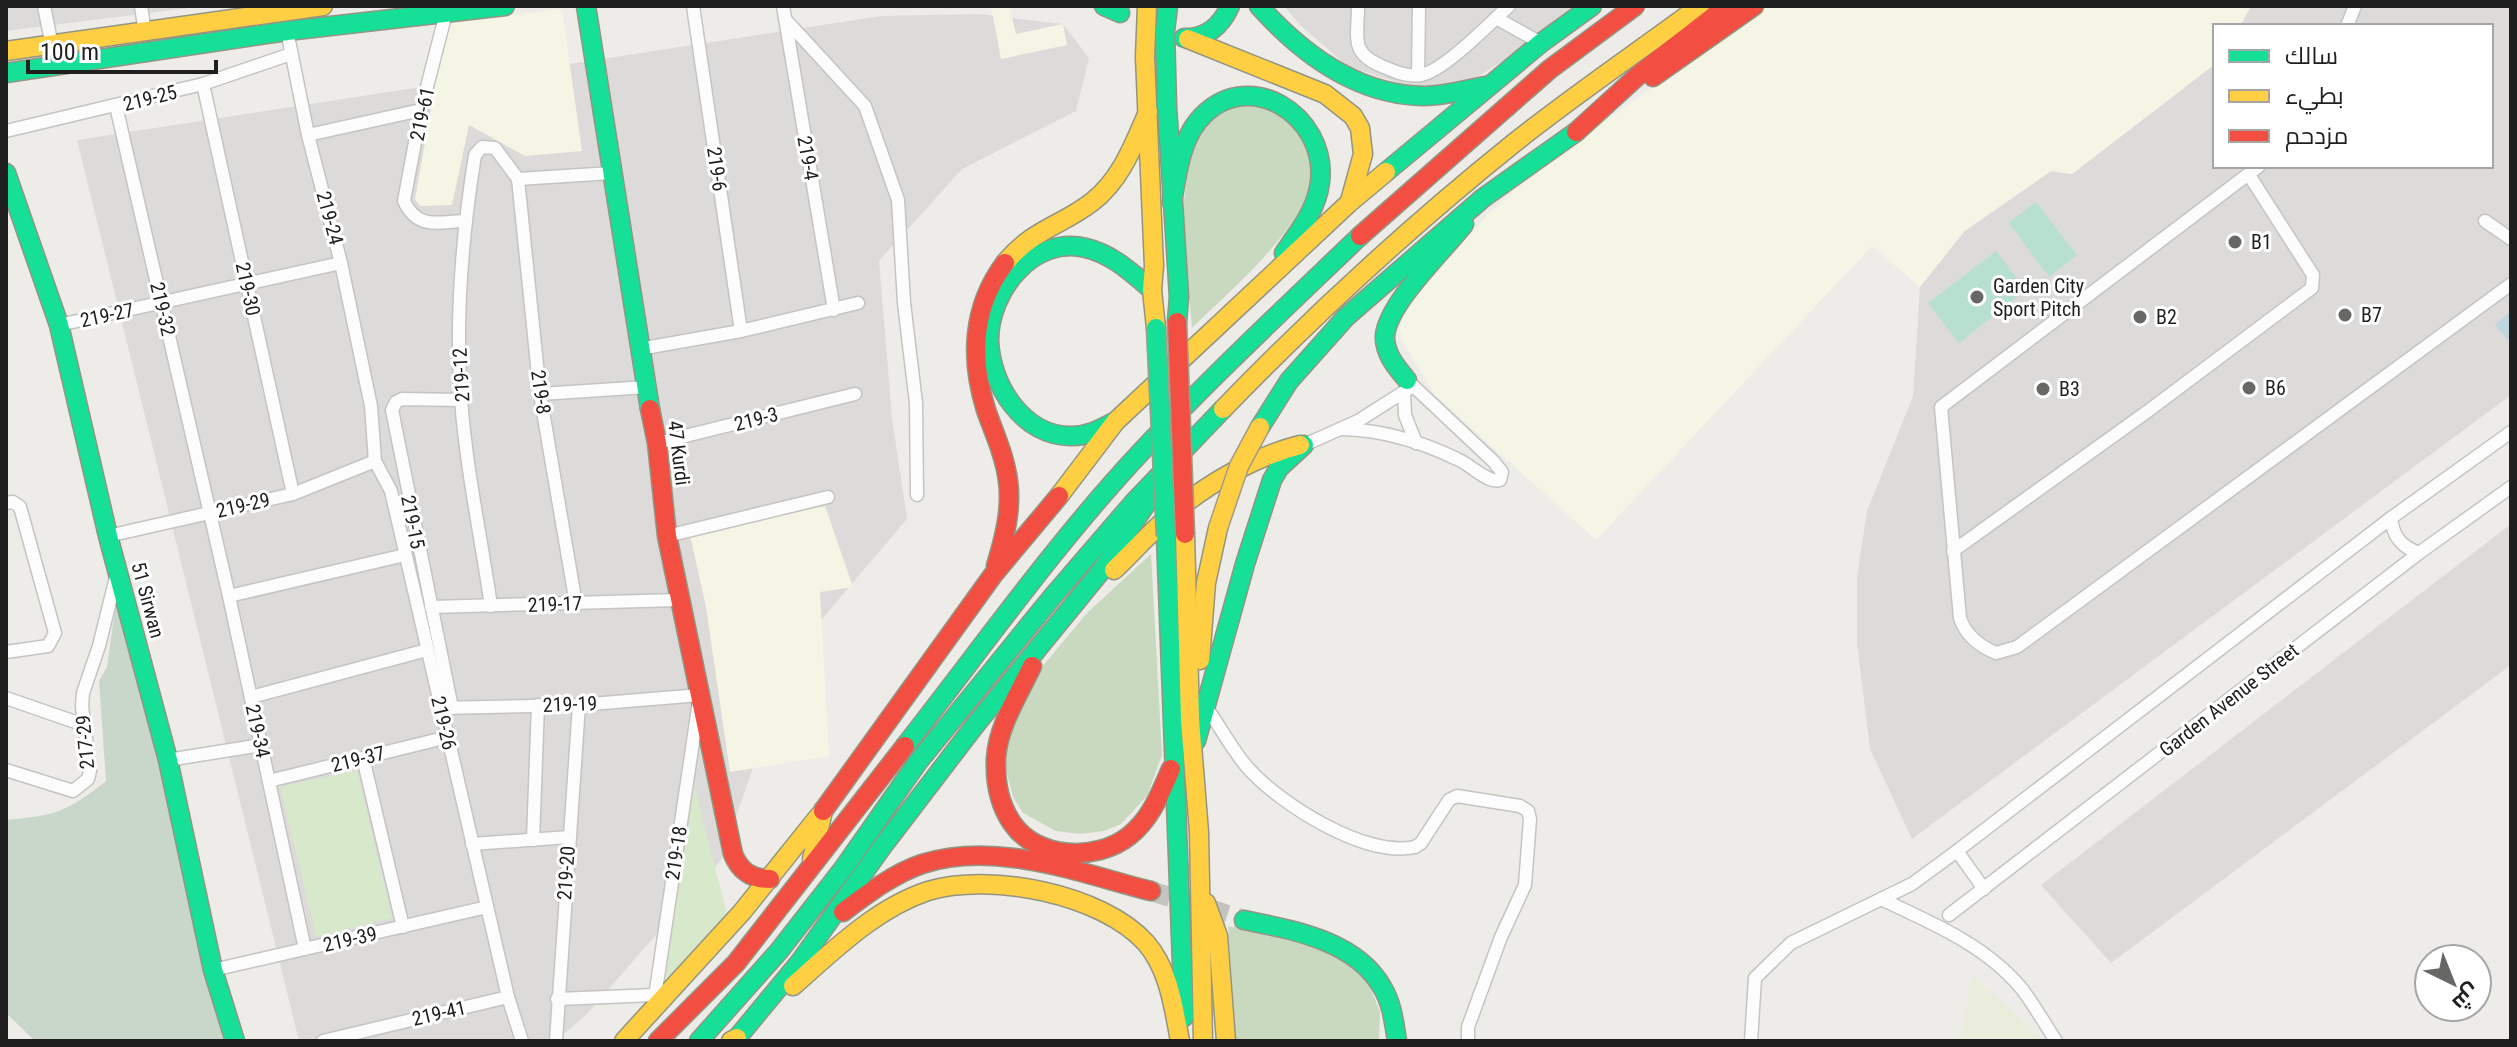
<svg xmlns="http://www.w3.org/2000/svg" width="2517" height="1047" font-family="'Roboto Condensed',Cairo,sans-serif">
<rect width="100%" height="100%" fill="#edece8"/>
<g fill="#dcdbd9">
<polygon points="6,6 204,6 6,31"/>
<polygon points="1284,6 1592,6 1469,82 1411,87 1347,66 1300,25"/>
<polygon points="2251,6 2511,6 2511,395 1912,839 1870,749 1857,643 1857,577 1867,511 1913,396 1920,287 1964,232 2051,171 2072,174 2215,64 2215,166 2491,166 2491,26 2240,26"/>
<polygon points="979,14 1063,24 1089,58 1076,111 962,169 879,261 892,418 907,519 793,653 721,860 587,1014 556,1041 299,1041 77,140 881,16"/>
<polygon points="2511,524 2511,665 2111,963 2041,885"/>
</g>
<g fill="#f4f5e5">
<polygon points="991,6 1009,6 1016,34 1063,24 1067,45 1001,59"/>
<polygon points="1770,6 2251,6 2240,26 2215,26 2215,64 2072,174 2051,171 1964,231 1920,287 1872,246 1596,540 1435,395 1399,336 1403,311 1488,214 1534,173 1701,52"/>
<polygon points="562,9 582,151 525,156 469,125 452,205 420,206 415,199 446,23"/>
<polygon points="825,506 853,587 820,592 829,756 730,772 706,607 690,535"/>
</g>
<polygon fill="#eaecdc" points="1972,975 2044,1041 1960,1041"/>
<g fill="#d8e8ca">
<polygon points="357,770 392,918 316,937 280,787"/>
<polygon points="691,774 727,914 665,985"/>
</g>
<g fill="#c8d9c0">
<path d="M1258,106C1279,110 1301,125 1306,147C1308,154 1312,163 1312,170C1314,221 1227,293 1192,328C1188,270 1161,133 1234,108C1241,106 1250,107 1258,106Z"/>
<polygon points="1151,554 1162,755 1147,796 1121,824 1104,831 1080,834 1056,831 1023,813 1013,797 1004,762 1008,739 1042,667 1087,613"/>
<polygon points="1228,926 1327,950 1354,966 1368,983 1380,1011 1379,1041 1236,1041"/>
</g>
<path fill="#c8d7c9" d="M124,604L232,1041H35L6,1013V820C57,815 65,813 106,781L99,681L107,667L115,610Z"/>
<g fill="#b8e0d1">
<polygon points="2036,202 2077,255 2049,277 2009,223"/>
<polygon points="1996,251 2026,290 1959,343 1928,303"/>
</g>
<polygon fill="#bfd5dd" points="2511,311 2511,343 2495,325"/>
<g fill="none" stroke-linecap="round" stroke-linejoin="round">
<polyline stroke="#c4c3c0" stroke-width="20" stroke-dasharray="20 10" stroke-linecap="butt" points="1151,891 1244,920"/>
<g stroke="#c4c4c2" stroke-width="15">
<g id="street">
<polyline points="44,6 52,46"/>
<polyline points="141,6 145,33"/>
<polyline points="693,6 741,331"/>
<polyline points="783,6 834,310"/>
<path d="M1358,6C1358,39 1349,53 1384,67C1396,72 1407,77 1421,75C1444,71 1490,23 1509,6"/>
<path d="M446,13L421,110L404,201C418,230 436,222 465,221"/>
<polyline points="1496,18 1541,43"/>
<polyline points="785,19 865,106 898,200 904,303 916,403 917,495"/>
<polyline points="2347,26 2355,6"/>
<polyline points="287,31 308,135 341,263 371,406 375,461 391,491 508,997 522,1041"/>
<polyline points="1418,75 1419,6"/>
<polyline points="203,84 293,494"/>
<polyline points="116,106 229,596 305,949"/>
<polyline points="6,131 203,84 291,54"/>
<polyline points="308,135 421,110"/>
<path d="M2259,166L1941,407L1960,618C1966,636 1979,646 1996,653L2017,647L2511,284"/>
<polyline points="518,179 540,394 576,604"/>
<polyline points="2485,221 2511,239"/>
<polyline points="59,325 341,263"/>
<polyline points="639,349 741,331 858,303"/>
<polyline points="1404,393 1405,415 1416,443"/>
<polyline points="540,394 647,387"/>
<path d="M1342,429C1381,430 1422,442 1457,459C1470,464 1488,484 1500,480L1502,472L1493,461L1407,380"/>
<polyline points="657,443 855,394"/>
<polyline points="1304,445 1358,421 1413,386"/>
<polyline points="6,503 13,502 20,507 55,633 48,646 6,652"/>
<path d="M2391,518C2393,537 2402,547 2419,553"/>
<polyline points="108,536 293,494 375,461"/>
<polyline points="667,536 828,497"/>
<polyline points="1953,551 2148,411 2312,288 2313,275 2249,175"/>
<polyline points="229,596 405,555"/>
<path d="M491,606C481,537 466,468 461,399C455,317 462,236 475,155L482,147L495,148L518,179L612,173"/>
<polyline points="431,607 679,600"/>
<polyline points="251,697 427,650"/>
<polyline points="6,698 84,725"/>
<path d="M1206,707C1220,726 1232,750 1248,768C1280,804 1365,858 1415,847L1421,843L1449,800L1457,796L1520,806L1528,811L1530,819L1525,885L1501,937L1468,1027V1041"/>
<polyline points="441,708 579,705 700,695 653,1010"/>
<polyline points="452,708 392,410 396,402 402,399 461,400"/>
<polyline points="363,758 403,927"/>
<polyline points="168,760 261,745"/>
<polyline points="6,770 73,791 88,779 90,771 82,706 83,693 99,646 117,573"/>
<polyline points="269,781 448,737"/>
<polyline points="533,840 538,705"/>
<polyline points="472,844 569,837"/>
<polyline points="1957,851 1984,889"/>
<path d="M1881,899C1930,922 1986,945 2022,989C2034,1005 2045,1024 2056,1041"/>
<polyline points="1949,915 2419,553 2511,487"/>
<polyline points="213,970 487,907"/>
<polyline points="557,999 655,995"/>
<polyline points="323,1041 508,997"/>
<polyline points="556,1041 579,705"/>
<polyline points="1751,1041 1755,978 1791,943 1912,884 1957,851 2391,518 2511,432"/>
</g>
</g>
<g stroke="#939582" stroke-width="21">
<g id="fast">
<polyline points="586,6 650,409"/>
<polyline points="1104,6 1120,13"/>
<polyline points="1168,6 1165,31 1167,106 1179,297 1177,322"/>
<path d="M1259,6C1302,54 1357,95 1424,96C1444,96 1465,90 1485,86"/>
<path d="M1184,38C1206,39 1221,26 1230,6"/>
<polyline points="6,73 287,31 505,6"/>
<polyline points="1386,172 1541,43 1592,6"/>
<polyline points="6,173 59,325 108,536 168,760 213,970 235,1041"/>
<path d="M1172,202C1177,175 1180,143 1198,121C1246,63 1328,115 1320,182C1317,209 1299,232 1284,253"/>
<path d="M1407,380C1397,368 1384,353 1385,336C1387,304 1444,250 1464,224"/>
<path d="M1112,423C1099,430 1087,436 1072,436C1023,437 990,384 989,340C989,291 1033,235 1086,248C1112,254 1132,273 1152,290"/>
<polyline points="1260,427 1289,381 1346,317 1483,198 1576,132"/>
<polyline points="1166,536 1184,1017"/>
<polyline points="1196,741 1245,564 1272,480 1279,468 1304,445"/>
<path d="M905,746C982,648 1055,544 1140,453C1210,378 1286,307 1360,236"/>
<path d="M1244,920C1292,930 1355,940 1382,987C1392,1003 1394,1022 1397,1041"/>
<polyline points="737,1038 799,963 885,843 976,724 1101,571 1159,485"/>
<polyline points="699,1041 779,951 843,869 918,762 1053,596 1134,502 1223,409"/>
</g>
</g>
<g stroke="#939582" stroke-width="21">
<g id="slow">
<polyline points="1147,6 1145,57 1154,266 1152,290 1156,328"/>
<polyline points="1188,39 1325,94 1353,116 1360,128 1363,154 1350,201"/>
<polyline points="6,51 323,6"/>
<path d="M1005,263C1033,229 1061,226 1092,202C1121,180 1134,144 1148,112"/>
<path d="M1223,409C1314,315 1412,225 1514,143C1574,95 1638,52 1700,6"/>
<polyline points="1059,496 1116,421 1349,203 1386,172"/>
<polyline points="1185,534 1190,720 1199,832 1203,1041"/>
<path d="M1114,570C1135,550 1155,527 1178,509C1212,481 1257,456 1300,445"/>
<polyline points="1200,660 1206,583 1218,528"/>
<polyline points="812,859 823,811"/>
<polyline points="1206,903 1218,936 1226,1041"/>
<path d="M793,986C833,951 876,908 928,891C990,872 1102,894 1146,943C1169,969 1174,1009 1180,1041"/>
<polyline points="624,1041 742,912 819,816"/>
<polyline points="731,1041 737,1038"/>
</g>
</g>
<g stroke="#939582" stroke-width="21">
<g id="jam">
<polyline points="1653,77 1754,6"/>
<polyline points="1576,132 1643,71 1727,6"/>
<polyline points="1360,236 1550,69 1635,6"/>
<path d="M650,409L657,443L667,536L733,854C740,871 751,879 770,879"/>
<path d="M996,566C1004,539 1012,510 1008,481C1005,456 994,433 986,410C970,359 972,307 1005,263"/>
<path d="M1032,666C1019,694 998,726 996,758C995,781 999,804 1012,823C1036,859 1096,862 1129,836C1151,819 1160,794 1171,769"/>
<polyline points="823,811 993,575 1059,496"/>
<path d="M843,912C867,894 893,874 922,864C996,840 1079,873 1151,891"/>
<polyline points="658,1041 736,963 905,746"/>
</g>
</g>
<use href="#street" stroke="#fcfcfc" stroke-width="12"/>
<use href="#fast" stroke="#16e098" stroke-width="18"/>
<use href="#slow" stroke="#ffcf43" stroke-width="18"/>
<use href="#jam" stroke="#f24e42" stroke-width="18"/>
<g stroke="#a19b87" stroke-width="21" stroke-linecap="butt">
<polyline id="fast-bridge" points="1156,328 1166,536"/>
</g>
<g stroke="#a19b87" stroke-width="21" stroke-linecap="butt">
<polyline id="slow-bridge" points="1218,528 1239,466 1260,427"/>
</g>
<g stroke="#a19b87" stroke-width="21" stroke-linecap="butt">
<polyline id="jam-bridge" points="1177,322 1185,534"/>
</g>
<use href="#fast-bridge" stroke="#16e098" stroke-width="18"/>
<use href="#slow-bridge" stroke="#ffcf43" stroke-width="18"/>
<use href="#jam-bridge" stroke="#f24e42" stroke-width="18"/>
</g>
<g fill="#676765" stroke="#fff" stroke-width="3">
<circle cx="2235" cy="242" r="8"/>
<circle cx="1977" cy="297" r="8"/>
<circle cx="2345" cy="315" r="8"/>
<circle cx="2140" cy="317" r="8"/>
<circle cx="2249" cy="388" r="8"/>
<circle cx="2043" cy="389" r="8"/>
</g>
<g text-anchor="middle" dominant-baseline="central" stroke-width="6" stroke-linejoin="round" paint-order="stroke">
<g font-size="20" fill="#1f1f1f" stroke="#fff">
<text transform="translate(150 98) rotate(-14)">219-25</text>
<text transform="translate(422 114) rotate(-78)">219-61</text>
<text transform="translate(808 158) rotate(80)">219-4</text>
<text transform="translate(717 169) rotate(82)">219-6</text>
<text transform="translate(330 218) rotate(75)">219-24</text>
<text transform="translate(248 289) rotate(78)">219-30</text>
<text transform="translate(163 309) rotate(77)">219-32</text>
<text transform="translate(107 315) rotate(-12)">219-27</text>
<text transform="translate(461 375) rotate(-93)">219-12</text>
<text transform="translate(541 392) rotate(82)">219-8</text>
<text transform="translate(756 419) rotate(-14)">219-3</text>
<text transform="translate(679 453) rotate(83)">47 Kurdi</text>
<text transform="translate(243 505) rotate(-13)">219-29</text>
<text transform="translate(413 522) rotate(79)">219-15</text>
<text transform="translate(148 600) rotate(75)">51 Sirwan</text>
<text transform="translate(555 604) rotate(-2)">219-17</text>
<text transform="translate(2229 700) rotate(-38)">Garden Avenue Street</text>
<text transform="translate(570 704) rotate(-2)">219-19</text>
<text transform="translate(444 723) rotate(77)">219-26</text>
<text transform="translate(258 731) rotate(78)">219-34</text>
<text transform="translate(85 742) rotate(-95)">217-29</text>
<text transform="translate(358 759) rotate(-14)">219-37</text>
<text transform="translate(676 853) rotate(-81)">219-18</text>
<text transform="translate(566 873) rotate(-86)">219-20</text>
<text transform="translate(350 939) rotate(-13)">219-39</text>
<text transform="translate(439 1013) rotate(-13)">219-41</text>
</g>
<g font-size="20" fill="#1f1f1f" stroke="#fff" text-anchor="start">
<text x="2251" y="242">B1</text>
<text x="1993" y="286">Garden City<tspan x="1993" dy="23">Sport Pitch</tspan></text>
<text x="2361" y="315">B7</text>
<text x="2156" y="317">B2</text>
<text x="2265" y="388">B6</text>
<text x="2059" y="389">B3</text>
</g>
</g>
<rect width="2517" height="1047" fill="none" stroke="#1f1f1f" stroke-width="16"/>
<rect x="2213" y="24" width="280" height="144" fill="#ffffff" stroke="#a5a5a5" stroke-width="2"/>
<rect x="2229" y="50" width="40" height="12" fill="#16e098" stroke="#a5a5a5" stroke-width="2"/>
<text x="2285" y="64" font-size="24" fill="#1f1f1f">سالك</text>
<rect x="2229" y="90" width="40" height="12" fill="#ffcf43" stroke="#a5a5a5" stroke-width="2"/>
<text x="2285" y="104" font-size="24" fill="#1f1f1f">بطيء</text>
<rect x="2229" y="130" width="40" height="12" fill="#f24e42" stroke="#a5a5a5" stroke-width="2"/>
<text x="2285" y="144" font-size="24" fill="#1f1f1f">مزدحم</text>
<g transform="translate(2453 983) rotate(137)"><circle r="38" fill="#ffffff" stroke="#a5a5a5" stroke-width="2"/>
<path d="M0-6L14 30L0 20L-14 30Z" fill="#676765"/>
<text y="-12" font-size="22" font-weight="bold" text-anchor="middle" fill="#1f1f1f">ش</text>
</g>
<path d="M28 60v12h188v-12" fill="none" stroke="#1f1f1f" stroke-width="4"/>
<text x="40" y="60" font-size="24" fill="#1f1f1f" stroke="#ffffff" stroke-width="6" paint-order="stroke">100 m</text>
</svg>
